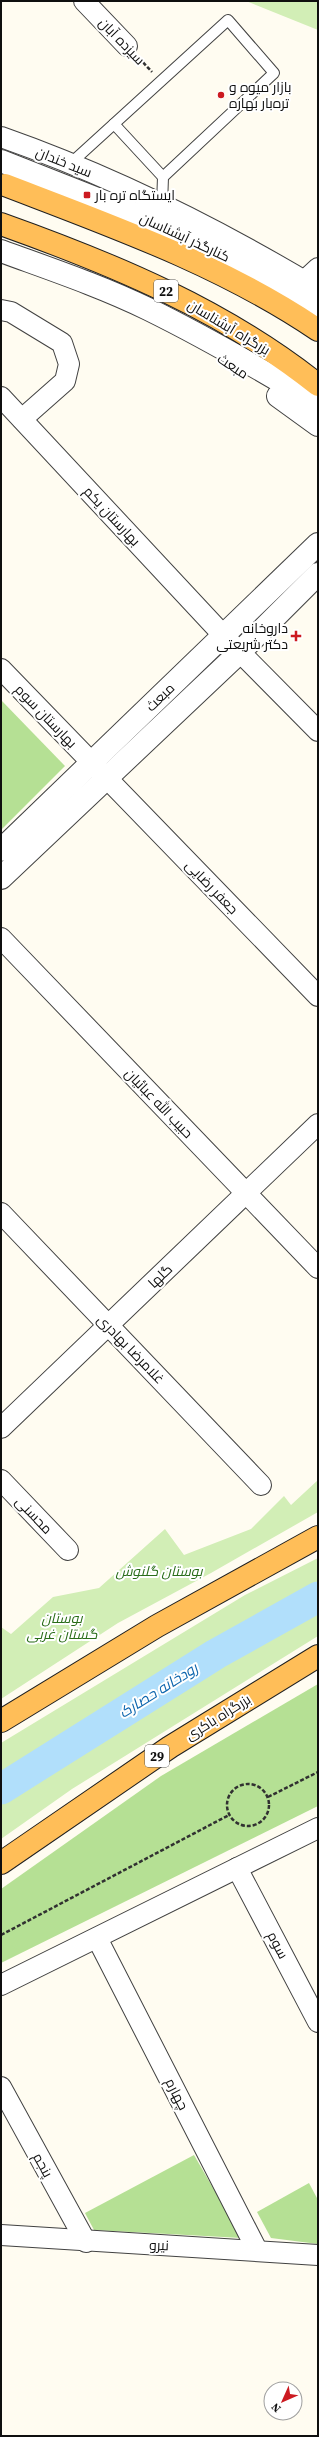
<svg xmlns="http://www.w3.org/2000/svg" width="319" height="2437" font-family="'Source Serif 4',Cairo,serif">
<rect width="100%" height="100%" fill="#fffcf1"/>
<g fill="#d2eeb6">
<polygon points="246,1 318,1 318,30"/>
<polygon points="318,1480 318,1512 211,1573 118,1623 1,1699 1,1627 11,1634 53,1597 99,1588 165,1529 184,1555 251,1529 284,1496 291,1505"/>
<polygon points="318,1558 318,1636 72,1789 1,1839 1,1743 245,1595"/>
</g>
<g fill="#b5e094">
<polygon points="1,700 65,766 1,830"/>
<polygon points="318,1684 318,1806 1,1963 1,1889 161,1776"/>
<polygon points="194,2155 242,2238 94,2230 85,2213"/>
<polygon points="309,2183 318,2200 318,2244 271,2238 257,2212"/>
</g>
<g fill="none" stroke-linecap="round" stroke-linejoin="round">
<polyline stroke="#b1dffb" stroke-width="31" points="1,1789 216,1654 318,1597"/>
<g stroke="#424242" stroke-width="12">
<g id="service">
<polyline points="114,124 163,177"/>
<polyline points="70,164 228,20 274,73 163,177 162,205"/>
</g>
</g>
<g stroke="#424242" stroke-width="22">
<g id="minor">
<polyline points="84,1 127,46"/>
<path d="M1,137C112,176 218,229 318,289"/>
<polyline points="304,281 318,268"/>
<polyline points="1,310 11,312 62,343 69,364 65,381 22,419"/>
<polyline points="1,397 223,635 318,731"/>
<polyline points="1,669 318,996"/>
<polyline points="1,938 318,1268"/>
<polyline points="1,1213 261,1485"/>
<polyline points="1,1428 318,1124"/>
<polyline points="1,1480 68,1550"/>
<polyline points="237,1868 318,2022"/>
<polyline points="97,1938 257,2250"/>
<polyline points="1,1985 318,1828"/>
<polyline points="1,2087 86,2242"/>
<polyline points="1,2235 318,2255"/>
</g>
</g>
<g stroke="#424242" stroke-width="24">
<g id="tertiary">
<polyline points="1,161 176,230 284,287 318,309"/>
<path d="M1,251C50,269 101,286 148,309C207,338 262,370 318,404"/>
<polyline points="278,396 318,425"/>
<polyline points="1,850 318,544"/>
<polyline points="1,878 240,652 318,574"/>
</g>
</g>
<g stroke="#202020" stroke-width="24">
<g id="trunk">
<path d="M5,185C112,226 222,265 318,330"/>
<path d="M1,224C113,264 224,310 318,385"/>
<polyline points="1,1721 157,1626 318,1537"/>
<polyline points="1,1863 170,1747 318,1656"/>
</g>
</g>
<g stroke="#313131" stroke-width="2.5" stroke-dasharray="4 2" stroke-linecap="butt">
<polyline points="139,58 152,72"/>
<circle cx="248" cy="1805" r="21"/>
<polyline points="268,1797 318,1772"/>
<polyline points="1,1935 229,1815"/>
</g>
<use href="#service" stroke="#fff" stroke-width="10"/>
<use href="#minor" stroke="#fff" stroke-width="20"/>
<use href="#tertiary" stroke="#fff" stroke-width="22"/>
<use href="#trunk" stroke="#ffbe58" stroke-width="22"/>
</g>
<g fill="#cc1a21" stroke="#fff" stroke-width="1.5">
<circle cx="221" cy="95" r="4"/>
<rect x="83" y="191" width="8" height="8" rx="2"/>
<path d="M294 630h4v4h4v4h-4v4h-4v-4h-4v-4h4z"/>
</g>
<g text-anchor="middle" dominant-baseline="central" stroke-width="4" stroke-linejoin="round" paint-order="stroke">
<g fill="#fff" stroke="#575757" stroke-width="1">
<rect x="154" y="280" width="24" height="22" rx="3"/>
<rect x="145" y="1745" width="24" height="22" rx="3"/>
</g>
<g font-size="13" font-weight="bold" fill="#0f0f0f">
<text x="166" y="291">22</text>
<text x="157" y="1756">29</text>
</g>
<g font-size="14" fill="#0f0f0f" stroke="#fff">
<text transform="translate(122 41) rotate(46)">سیزده آبان</text>
<text transform="translate(64 162) rotate(22)">سید خندان</text>
<text transform="translate(185 237) rotate(25)">کنارگذر آبشناسان</text>
<text transform="translate(229 327) rotate(31)">بزرگراه آبشناسان</text>
<text transform="translate(233 366) rotate(33)">مبعث</text>
<text transform="translate(112 516) rotate(47)">بهارستان یکم</text>
<text transform="translate(160 697) rotate(-44)">مبعث</text>
<text transform="translate(46 716) rotate(46)">بهارستان سوم</text>
<text transform="translate(212 887) rotate(46)">جعفر رضایی</text>
<text transform="translate(159 1103) rotate(46)">حبیب الله عبائیان</text>
<text transform="translate(160 1276) rotate(-44)">گلها</text>
<text transform="translate(131 1349) rotate(46)">غلامرضا بهادری</text>
<text transform="translate(34 1515) rotate(46)">محسنی</text>
<text transform="translate(218 1717) rotate(-32)">بزرگراه باکری</text>
<text transform="translate(278 1945) rotate(62)">سوم</text>
<text transform="translate(177 2094) rotate(63)">چهارم</text>
<text transform="translate(43 2165) rotate(61)">پنجم</text>
<text transform="translate(159 2245) rotate(2)">نیرو</text>
</g>
<g font-size="14" fill="#0f0f0f" stroke="#fff" text-anchor="start">
<text x="229" y="87">بازار میوه و<tspan x="229" dy="16">تره‌بار بهاره</tspan></text>
<text x="95" y="195">ایستگاه تره بار</text>
<text x="288" y="628" text-anchor="end">داروخانه<tspan x="288" dy="16">دکتر شریعتی</tspan></text>
</g>
<g font-size="14" font-style="italic" fill="#296d19" stroke="#fff">
<text x="159" y="1571">بوستان گلنوش</text>
<text x="62" y="1618">بوستان<tspan x="62" dy="16">گستان غربی</tspan></text>
</g>
<g font-size="15" font-style="italic" fill="#0c65ad" stroke="#fff">
<text transform="translate(158 1690) rotate(-32)">رودخانه حصارک</text>
</g>
</g>
<rect width="319" height="2437" fill="none" stroke="#0f0f0f" stroke-width="4"/>
<g transform="translate(283 2401) rotate(225)"><circle r="19" fill="#ffffff" stroke="#9f9f9f"/>
<path d="M0-3L7 15L0 10L-7 15Z" fill="#cc1a21"/>
<text y="-6" font-size="11" font-weight="bold" text-anchor="middle" fill="#0f0f0f">N</text>
</g>
</svg>
